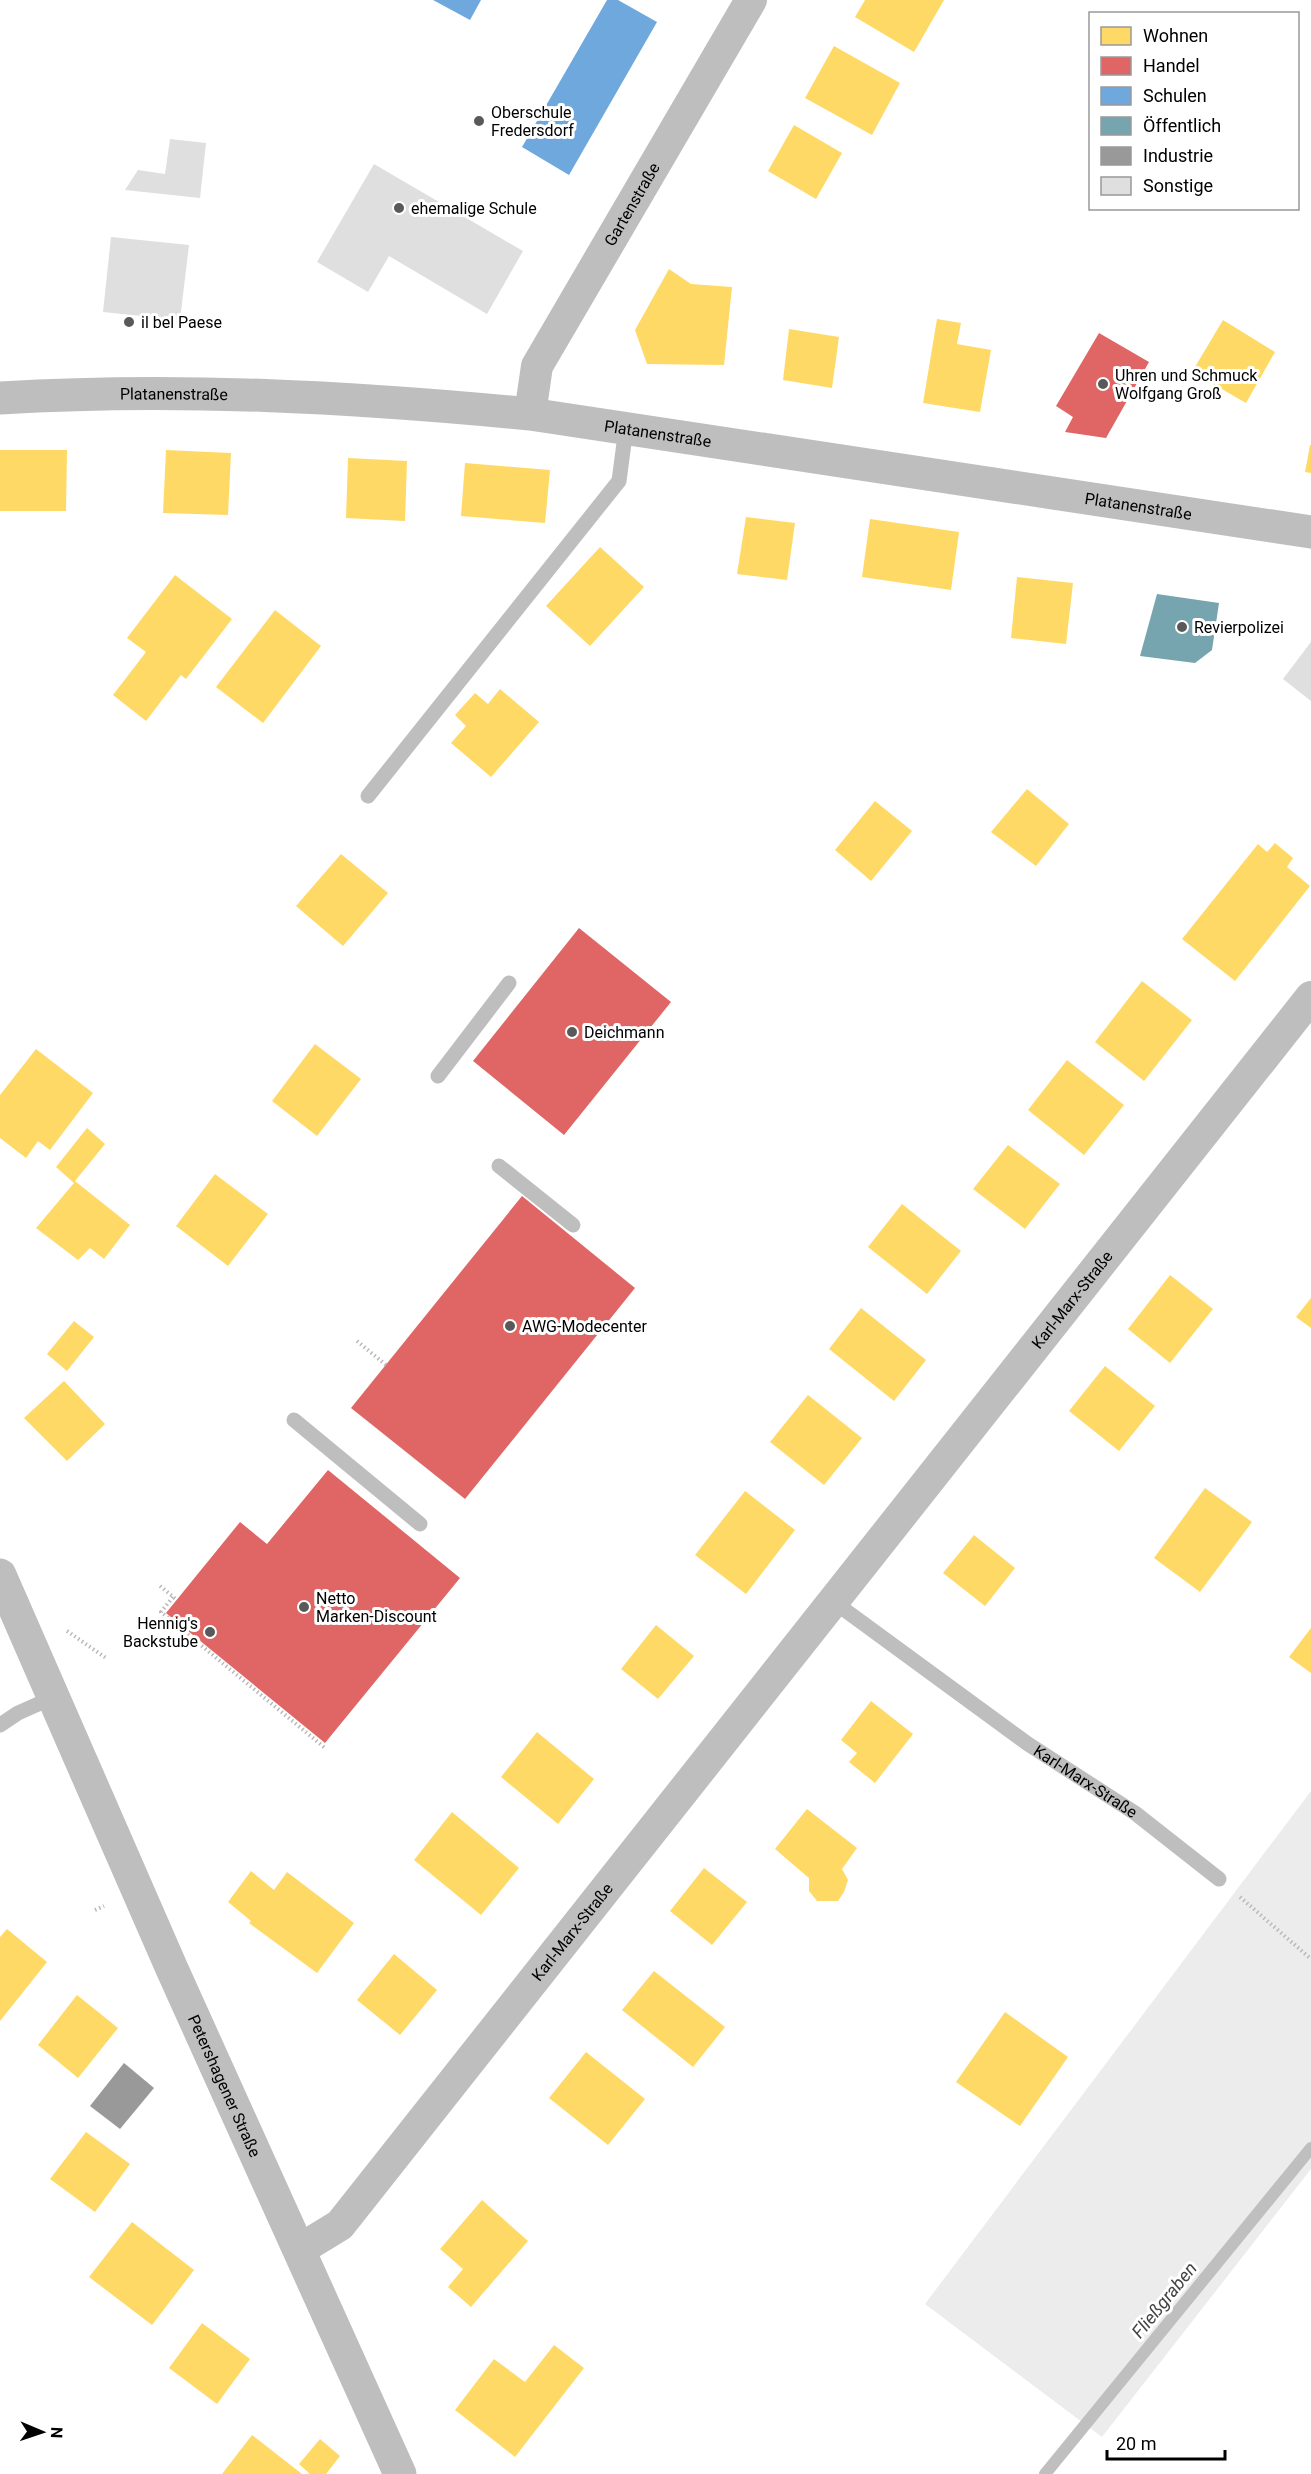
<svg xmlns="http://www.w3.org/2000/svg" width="1311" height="2474" font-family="Roboto,sans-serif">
<rect width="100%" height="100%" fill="#fff"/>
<polygon fill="#ececec" points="1311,1791 1311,2169 1102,2437 925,2304"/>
<g fill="#ffd966">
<polygon points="865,0 944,0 914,52 855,17"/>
<polygon points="834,46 900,83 872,135 805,98"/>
<polygon points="794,125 842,153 816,199 768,171"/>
<polygon points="669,269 691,284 732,287 724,365 647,364 635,330"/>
<polygon points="937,319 961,323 957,344 991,350 980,412 923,403"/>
<polygon points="1223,320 1275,352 1246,403 1192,372"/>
<polygon points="789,329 839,337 832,388 783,380"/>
<polygon points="1310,445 1311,445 1311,473 1305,472"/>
<polygon points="0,450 67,450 66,511 0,511"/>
<polygon points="166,450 231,453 228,515 163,513"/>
<polygon points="348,458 407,461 405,521 346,518"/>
<polygon points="465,463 550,470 545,523 461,516"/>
<polygon points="746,517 795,523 787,580 737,574"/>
<polygon points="870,519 959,532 951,590 862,577"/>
<polygon points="600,547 644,587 590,646 546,606"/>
<polygon points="175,575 232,619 186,679 181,675 146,721 113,695 146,652 127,638"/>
<polygon points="1017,577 1073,583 1066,644 1011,638"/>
<polygon points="275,610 321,646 263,723 216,687"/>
<polygon points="500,689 539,722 491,777 451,743 466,726 455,715 475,693 488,704"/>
<polygon points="1027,789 1069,824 1036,866 991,832"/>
<polygon points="875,801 912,831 871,881 835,850"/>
<polygon points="1275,843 1293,858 1287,867 1310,886 1235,981 1182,939 1258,844 1267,852"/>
<polygon points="341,854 388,893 343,946 296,906"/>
<polygon points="1142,981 1192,1020 1144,1081 1095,1042"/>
<polygon points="315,1044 361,1079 317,1136 272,1101"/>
<polygon points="36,1049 93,1093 50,1150 38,1141 26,1158 0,1138 0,1095"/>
<polygon points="1067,1060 1124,1105 1084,1155 1028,1110"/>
<polygon points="87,1128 105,1144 75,1181 130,1225 104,1259 90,1248 78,1260 36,1228 74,1183 56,1167"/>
<polygon points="1008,1145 1060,1184 1025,1229 973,1189"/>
<polygon points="215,1174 268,1214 228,1266 176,1226"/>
<polygon points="902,1204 961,1251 927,1294 868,1247"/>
<polygon points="1170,1275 1213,1309 1170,1363 1128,1329"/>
<polygon points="1311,1298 1311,1328 1296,1317"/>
<polygon points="861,1308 926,1360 894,1401 829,1349"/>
<polygon points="74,1321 94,1337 67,1371 47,1354"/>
<polygon points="1105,1366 1155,1406 1119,1451 1069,1411"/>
<polygon points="64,1381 105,1424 67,1461 24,1418"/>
<polygon points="808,1395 862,1438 824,1485 770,1442"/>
<polygon points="1205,1488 1252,1522 1200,1592 1154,1558"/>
<polygon points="745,1491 795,1530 746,1594 695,1555"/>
<polygon points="974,1535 1015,1568 985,1606 943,1573"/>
<polygon points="656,1625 694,1656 658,1699 621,1669"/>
<polygon points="1311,1628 1311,1673 1289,1657"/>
<polygon points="871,1701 913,1734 875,1783 849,1762 857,1753 841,1740"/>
<polygon points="537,1732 594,1779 558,1824 501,1777"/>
<polygon points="807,1809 857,1848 842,1869 848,1880 844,1892 838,1901 817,1901 809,1891 809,1878 775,1849"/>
<polygon points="452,1812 519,1868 481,1915 414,1860"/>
<polygon points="704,1868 747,1902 712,1945 670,1911"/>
<polygon points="251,1871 274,1890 287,1872 354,1923 317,1973 249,1923 251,1921 228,1902"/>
<polygon points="7,1929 47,1962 0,2021 0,1937"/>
<polygon points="394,1954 437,1990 400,2035 357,2000"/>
<polygon points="654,1971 725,2027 693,2067 622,2010"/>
<polygon points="77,1995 118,2028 78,2078 38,2045"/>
<polygon points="1005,2012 1068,2057 1020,2126 956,2082"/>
<polygon points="586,2052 645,2099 608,2145 549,2098"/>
<polygon points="86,2132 130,2164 95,2212 50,2179"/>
<polygon points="482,2200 528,2241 471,2307 448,2287 463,2269 440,2249"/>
<polygon points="132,2222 194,2270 152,2325 89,2277"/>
<polygon points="202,2323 250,2359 217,2404 169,2368"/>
<polygon points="554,2345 584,2368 515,2457 455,2410 494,2359 525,2382"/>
<polygon points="252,2435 302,2474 222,2474"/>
<polygon points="320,2439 340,2456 326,2474 310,2474 299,2464"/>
</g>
<g fill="#e06666">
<polygon points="1099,333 1149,362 1106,438 1065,432 1073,417 1056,406"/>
<polygon points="579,928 671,1002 564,1135 473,1061"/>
<polygon points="522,1196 635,1288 465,1499 351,1408"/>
<polygon points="328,1470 460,1578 325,1743 166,1613 240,1522 267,1544"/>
</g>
<g fill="#6fa8dc">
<polygon points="433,0 481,0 470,20"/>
<polygon points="607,0 618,0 657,22 569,175 522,147"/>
</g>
<polygon fill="#76a5af" points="1157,594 1219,603 1212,650 1195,663 1140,656"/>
<polygon fill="#999" points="124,2063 154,2088 120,2129 90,2106"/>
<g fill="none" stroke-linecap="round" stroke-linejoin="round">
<polyline stroke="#bfbfbf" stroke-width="12" points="1045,2474 1311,2148"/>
</g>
<g fill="#dfdfdf">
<polygon points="170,139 206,143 200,198 125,190 138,170 165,174"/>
<polygon points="374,164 523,251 487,314 389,256 368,292 317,262"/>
<polygon points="111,237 189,245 180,320 103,312"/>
<polygon points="1311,642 1311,701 1283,679"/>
</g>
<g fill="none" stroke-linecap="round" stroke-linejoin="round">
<g stroke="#b9b9b9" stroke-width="4" stroke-dasharray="1.5 3" stroke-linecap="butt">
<polyline points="357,1341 386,1365"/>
<polyline points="160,1586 177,1600"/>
<polyline points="173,1597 161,1612 325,1748"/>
<polyline points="67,1631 106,1658"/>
<polyline points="1240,1897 1311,1959"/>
<polyline points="95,1910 104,1906"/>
</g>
<g stroke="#bebebe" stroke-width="15">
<polyline points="368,796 619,481 626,428"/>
<polyline points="438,1076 509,983"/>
<polyline points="499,1166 573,1225"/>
<polyline points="294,1420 420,1524"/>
<path id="s1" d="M834,1602L1028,1744L1135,1813L1219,1879"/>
<polyline points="0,1725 18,1713 54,1697"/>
</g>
<g stroke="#bebebe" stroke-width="32">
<path id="s2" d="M530,414L537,366L751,0"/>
<path id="s3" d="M299,2250L340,2225L1311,997"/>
</g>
<g stroke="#bebebe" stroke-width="33">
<path id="s4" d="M0,398C177,387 354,397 530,414L1311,532"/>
<path id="s5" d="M0,1575L172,1969L400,2474"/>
</g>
</g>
<g fill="#595959" stroke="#fff" stroke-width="2">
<circle cx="479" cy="121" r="6"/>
<circle cx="399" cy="208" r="6"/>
<circle cx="129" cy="322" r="6"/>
<circle cx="1103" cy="384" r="6"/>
<circle cx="1182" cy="627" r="6"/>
<circle cx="572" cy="1032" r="6"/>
<circle cx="510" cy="1326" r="6"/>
<circle cx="304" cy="1607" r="6"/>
<circle cx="210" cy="1632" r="6"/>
</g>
<g text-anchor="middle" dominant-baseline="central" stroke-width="6" stroke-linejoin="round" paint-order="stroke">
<g font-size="16" fill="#000" stroke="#fff" text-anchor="start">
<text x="491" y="112">Oberschule<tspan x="491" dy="18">Fredersdorf</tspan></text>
<text x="411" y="208">ehemalige Schule</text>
<text x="141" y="322">il bel Paese</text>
<text x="1115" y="375">Uhren und Schmuck<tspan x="1115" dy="18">Wolfgang Groß</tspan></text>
<text x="1194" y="627">Revierpolizei</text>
<text x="584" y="1032">Deichmann</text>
<text x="522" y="1326">AWG-Modecenter</text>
<text x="316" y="1598">Netto<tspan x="316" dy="18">Marken-Discount</tspan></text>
<text x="198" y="1623" text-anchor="end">Hennig's<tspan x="198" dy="18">Backstube</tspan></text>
</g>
<g font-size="16" fill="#000" stroke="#fff">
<text stroke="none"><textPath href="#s2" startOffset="236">Gartenstraße</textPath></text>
<text stroke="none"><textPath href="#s4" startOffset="174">Platanenstraße</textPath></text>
<text stroke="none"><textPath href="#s4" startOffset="660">Platanenstraße</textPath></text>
<text stroke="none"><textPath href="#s4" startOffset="1146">Platanenstraße</textPath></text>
<text stroke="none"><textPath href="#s3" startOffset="1228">Karl-Marx-Straße</textPath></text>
<text stroke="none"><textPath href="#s1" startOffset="309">Karl-Marx-Straße</textPath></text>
<text stroke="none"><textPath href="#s3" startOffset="422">Karl-Marx-Straße</textPath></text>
<text stroke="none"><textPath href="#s5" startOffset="558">Petershagener Straße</textPath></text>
</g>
<g font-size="18" font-style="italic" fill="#444" stroke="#fff">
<text transform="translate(1164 2300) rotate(-51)">Fließgraben</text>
</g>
</g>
<rect x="1089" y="12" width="210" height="198" fill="#ffffff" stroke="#999999" stroke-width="1.5"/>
<rect x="1101" y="27" width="30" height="18" fill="#ffd966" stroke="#999999" stroke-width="1.5"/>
<text x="1143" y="42" font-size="18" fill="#000000">Wohnen</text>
<rect x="1101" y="57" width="30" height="18" fill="#e06666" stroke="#999999" stroke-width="1.5"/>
<text x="1143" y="72" font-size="18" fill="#000000">Handel</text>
<rect x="1101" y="87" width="30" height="18" fill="#6fa8dc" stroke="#999999" stroke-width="1.5"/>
<text x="1143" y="102" font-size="18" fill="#000000">Schulen</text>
<rect x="1101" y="117" width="30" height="18" fill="#76a5af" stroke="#999999" stroke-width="1.5"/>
<text x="1143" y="132" font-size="18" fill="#000000">Öffentlich</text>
<rect x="1101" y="147" width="30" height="18" fill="#999999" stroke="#999999" stroke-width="1.5"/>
<text x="1143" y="162" font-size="18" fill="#000000">Industrie</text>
<rect x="1101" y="177" width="30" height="18" fill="#dfdfdf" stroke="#999999" stroke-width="1.5"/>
<text x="1143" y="192" font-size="18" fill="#000000">Sonstige</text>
<g transform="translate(42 2432) rotate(92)" stroke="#ffffff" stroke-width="4.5" paint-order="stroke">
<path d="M0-4.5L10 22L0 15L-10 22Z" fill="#000000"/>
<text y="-9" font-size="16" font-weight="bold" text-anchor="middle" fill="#000000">N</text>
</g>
<path d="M1107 2450v9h118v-9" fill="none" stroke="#000000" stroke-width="3"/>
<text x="1116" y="2450" font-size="18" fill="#000000" stroke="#ffffff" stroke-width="4.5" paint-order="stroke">20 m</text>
</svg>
